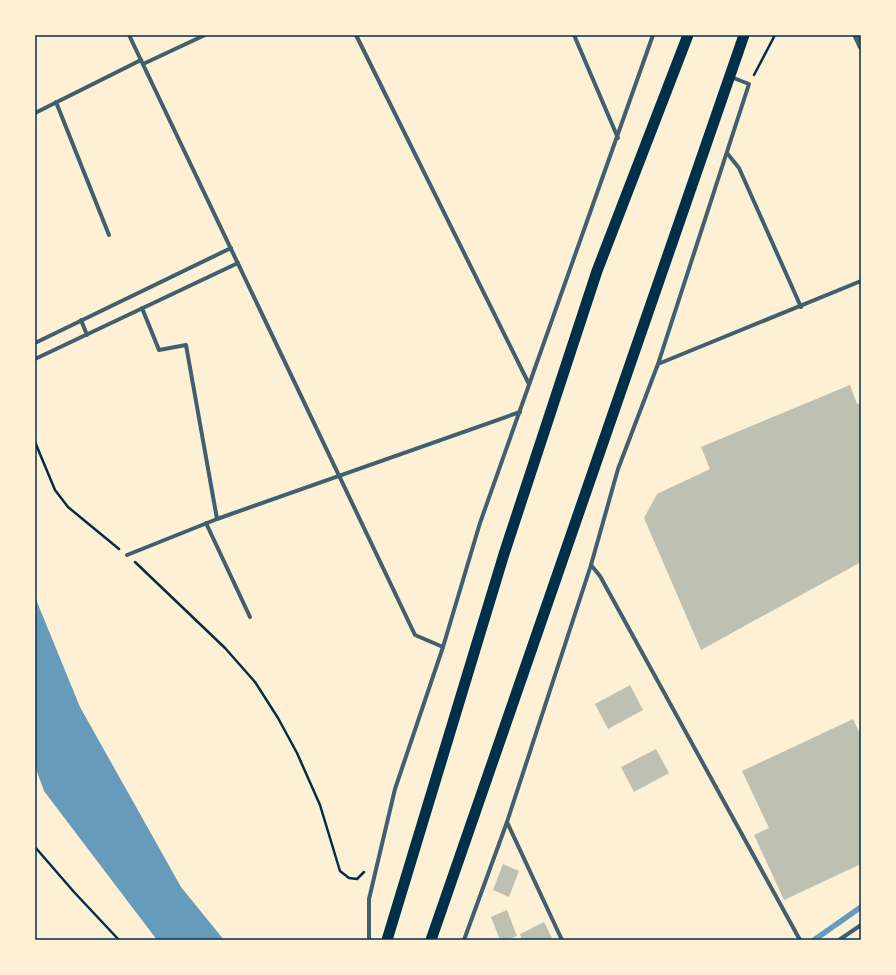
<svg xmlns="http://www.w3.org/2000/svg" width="896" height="975" font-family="'Open Sans',sans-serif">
<rect width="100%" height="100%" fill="#fdf0d5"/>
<polygon fill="#669bbc" points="35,597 80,707 181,887 224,940 157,940 44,791 35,766"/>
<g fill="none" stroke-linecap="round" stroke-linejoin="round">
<polyline stroke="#669bbc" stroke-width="5.5" points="814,940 861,907"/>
</g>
<g fill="#bec0b2">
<polygon points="850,385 857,404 861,403 861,562 701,650 644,518 657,494 710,469 701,447"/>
<polygon points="630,685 643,710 608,729 595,704"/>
<polygon points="853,719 861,736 861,864 784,900 754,835 769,828 742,771"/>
<polygon points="656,749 669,773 634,792 621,767"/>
<polygon points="503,864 519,871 509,897 493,890"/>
<polygon points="507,910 517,936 506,940 500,940 491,917"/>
<polygon points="544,922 552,938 548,940 522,940 520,934"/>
</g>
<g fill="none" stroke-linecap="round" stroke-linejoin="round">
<g stroke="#003049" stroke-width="2.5">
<polyline points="754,75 775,35"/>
<polyline points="35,442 55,490 68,507 119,549"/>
<polyline points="135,562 225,648 255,682 278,718 297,753 320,805 340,871 349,878 357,879 364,872"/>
<polyline points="35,847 74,892 119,940"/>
</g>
<g stroke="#3f606c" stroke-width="4">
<polyline points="129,35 415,635 443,647"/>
<polyline points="356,35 529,384"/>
<polyline points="574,35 618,138"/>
<polyline points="143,64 205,35"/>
<polyline points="56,102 109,235"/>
<polyline points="35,113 141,60"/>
<polyline points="727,153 739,168 801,307"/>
<polyline points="142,308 159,350 186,345 217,519"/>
<polyline points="81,320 87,335"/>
<polyline points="35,343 231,248"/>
<polyline points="35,359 238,263"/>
<polyline points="658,364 861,281"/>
<polyline points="206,523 250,617"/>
<polyline points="127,555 217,519 520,412"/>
<polyline points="591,565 600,576 800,940"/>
<polyline points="507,822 562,940"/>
<polyline points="369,940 369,899 395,789 443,647 480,523 653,35"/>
<polyline points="464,940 507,822 591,565 618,469 658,364 749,84 731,77"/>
<polyline points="839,940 861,925"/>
</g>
<polyline stroke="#3f606c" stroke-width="7" points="856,35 861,46"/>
<g stroke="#003049" stroke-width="11">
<polyline points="387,940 504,554 597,271 688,35"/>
<polyline points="431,940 744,35"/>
</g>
</g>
<rect width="896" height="975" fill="none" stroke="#fdf0d5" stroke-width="72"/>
<rect x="36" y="36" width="824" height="903" fill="none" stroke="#003049" stroke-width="1.5"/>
</svg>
